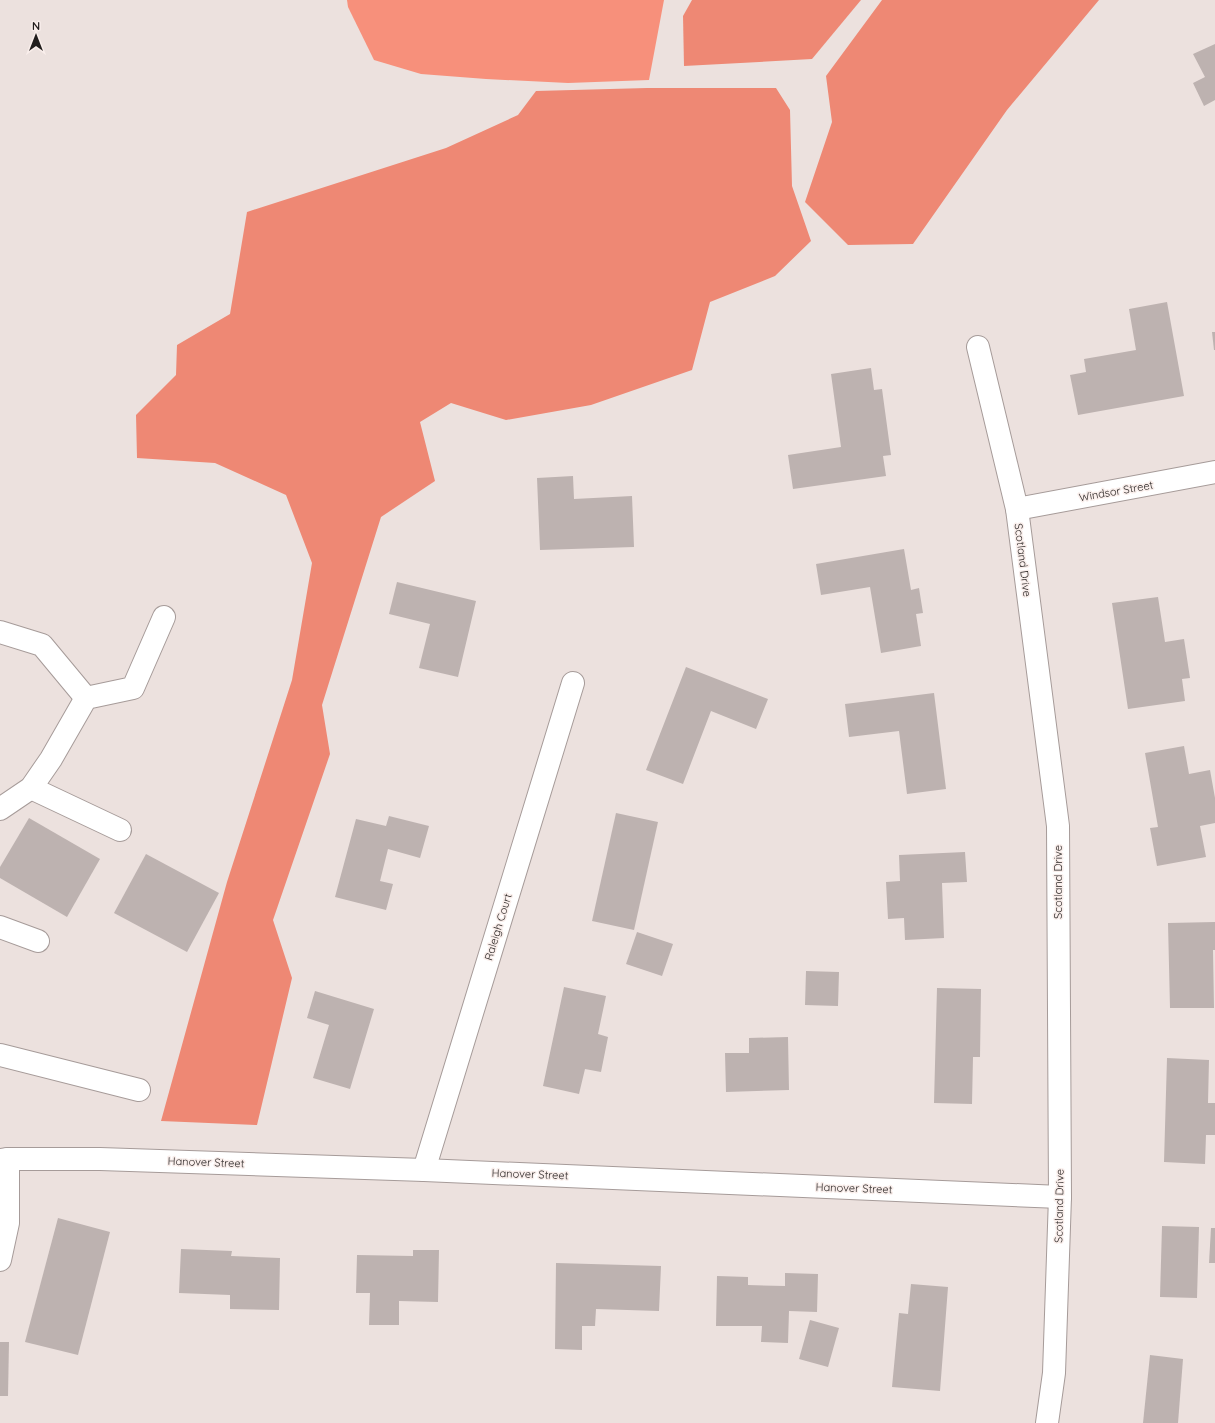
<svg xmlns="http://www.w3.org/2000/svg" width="1215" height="1423" font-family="Quicksand,sans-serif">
<rect width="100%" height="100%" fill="#ece1de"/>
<g fill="#ee8874">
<polygon points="692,0 861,0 812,59 684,66 683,16"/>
<polygon points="882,0 1099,0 1007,110 913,244 848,245 805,202 832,122 826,76"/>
<polygon points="647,88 776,88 790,110 792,186 811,241 775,276 710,302 692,370 591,405 506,420 451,403 420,422 435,481 381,517 322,705 330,754 273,920 292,978 257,1125 161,1121 227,882 292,680 312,563 286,495 215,463 137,458 136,415 176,375 177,345 230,314 247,212 446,148 518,115 536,91"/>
</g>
<polygon fill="#f7907b" points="347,0 664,0 649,80 568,83 486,79 421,74 374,60 348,7"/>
<g fill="#bdb2b0">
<polygon points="1215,44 1215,100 1204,106 1193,83 1205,77 1193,54"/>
<polygon points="1167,302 1184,396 1078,415 1070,375 1086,372 1084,359 1136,350 1129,309"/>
<polygon points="1212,332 1215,332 1215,350 1214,350"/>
<polygon points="871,368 874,390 882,389 891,455 883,456 886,476 793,489 788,455 841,447 831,374"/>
<polygon points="573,476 574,499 632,496 634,547 540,550 537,478"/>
<polygon points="904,549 911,590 919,588 923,613 916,614 921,646 881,653 870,587 821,595 816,564"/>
<polygon points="397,582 476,601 458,677 419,668 430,624 389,614"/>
<polygon points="1158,597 1165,642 1184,639 1190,678 1182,679 1185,701 1128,709 1112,603"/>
<polygon points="686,667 768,699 756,729 711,711 683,784 646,770"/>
<polygon points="934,693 946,789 907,794 899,731 849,737 845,704"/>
<polygon points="1184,746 1189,774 1210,770 1215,798 1215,823 1200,826 1206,857 1157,866 1150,828 1158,827 1145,753"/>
<polygon points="616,813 658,822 634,930 592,921"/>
<polygon points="389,816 429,826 420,858 388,849 380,881 393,884 386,910 335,897 356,819 386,826"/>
<polygon points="29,818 100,859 67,917 0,878 0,867"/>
<polygon points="965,852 967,882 942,883 944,938 905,940 904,918 888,919 886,882 900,881 899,855"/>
<polygon points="146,854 219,893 187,952 114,913"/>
<polygon points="1215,922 1215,950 1213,950 1214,1008 1170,1008 1168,923"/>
<polygon points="637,932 673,944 662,976 626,964"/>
<polygon points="806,971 839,972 838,1006 805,1005"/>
<polygon points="564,987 606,996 598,1034 608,1037 601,1072 585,1069 579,1094 543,1086"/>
<polygon points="937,988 981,989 980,1057 973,1057 972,1104 934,1103"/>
<polygon points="315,991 374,1009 350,1089 313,1078 329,1025 307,1018"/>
<polygon points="788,1037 789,1090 726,1092 725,1053 749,1053 749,1038"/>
<polygon points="1167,1058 1209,1060 1208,1103 1215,1103 1215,1135 1206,1135 1205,1164 1164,1162"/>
<polygon points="58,1218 110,1232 78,1355 25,1342"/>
<polygon points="1162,1226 1199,1227 1197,1298 1160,1297"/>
<polygon points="1211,1228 1215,1228 1215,1263 1209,1263"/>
<polygon points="181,1249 232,1251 231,1256 280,1258 279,1310 230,1309 230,1295 179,1293"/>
<polygon points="413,1250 439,1250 438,1302 399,1301 399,1325 369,1325 370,1293 356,1293 357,1255 413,1256"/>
<polygon points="556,1263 661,1266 659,1311 596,1309 595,1326 582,1326 582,1350 555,1349"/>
<polygon points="785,1273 818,1274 817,1312 789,1311 788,1343 761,1342 762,1326 716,1326 717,1276 748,1277 748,1285 785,1286"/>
<polygon points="911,1284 948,1287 940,1391 892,1387 899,1313 908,1314"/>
<polygon points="810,1320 839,1328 828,1367 799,1359"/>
<polygon points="0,1342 9,1342 8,1396 0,1396"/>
<polygon points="1150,1355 1183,1359 1178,1423 1143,1423"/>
</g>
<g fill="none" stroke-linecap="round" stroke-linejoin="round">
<g stroke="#a69b99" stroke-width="24">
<g id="minor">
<polyline points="978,347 1017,509 1058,826 1060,1197 1054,1373 1047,1423"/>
<polyline points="1017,509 1215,472"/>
<polyline points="0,632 42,645 86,698"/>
<polyline points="31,788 120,830"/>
<polyline points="0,809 31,788 51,759 86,698 133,688 164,617"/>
<polyline points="0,927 38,941"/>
<polyline points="0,1055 139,1090"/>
<polyline points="0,1160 8,1159 100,1159 424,1170 1060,1197"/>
<polyline points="424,1170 573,683"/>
<polyline points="0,1260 8,1223 8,1159"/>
</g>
</g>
<use href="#minor" stroke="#fff" stroke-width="22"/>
</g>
<g text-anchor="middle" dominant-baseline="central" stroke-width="3" stroke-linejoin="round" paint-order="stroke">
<g font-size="11" fill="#221e1d" stroke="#f9eeeb">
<text transform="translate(1116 491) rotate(-10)">Windsor Street</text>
<text transform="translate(1023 560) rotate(83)">Scotland Drive</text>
<text transform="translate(1058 882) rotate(-90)">Scotland Drive</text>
<text transform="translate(498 927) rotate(-73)">Raleigh Court</text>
<text transform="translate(206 1162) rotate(2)">Hanover Street</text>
<text transform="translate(530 1174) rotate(2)">Hanover Street</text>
<text transform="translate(854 1188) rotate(2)">Hanover Street</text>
<text transform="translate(1059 1206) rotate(-89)">Scotland Drive</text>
</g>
</g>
<g transform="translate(36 36)" stroke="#f9eeeb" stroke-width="3" paint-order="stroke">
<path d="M0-3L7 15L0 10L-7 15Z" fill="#221e1d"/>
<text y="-6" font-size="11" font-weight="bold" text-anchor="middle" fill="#221e1d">N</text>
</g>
</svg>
